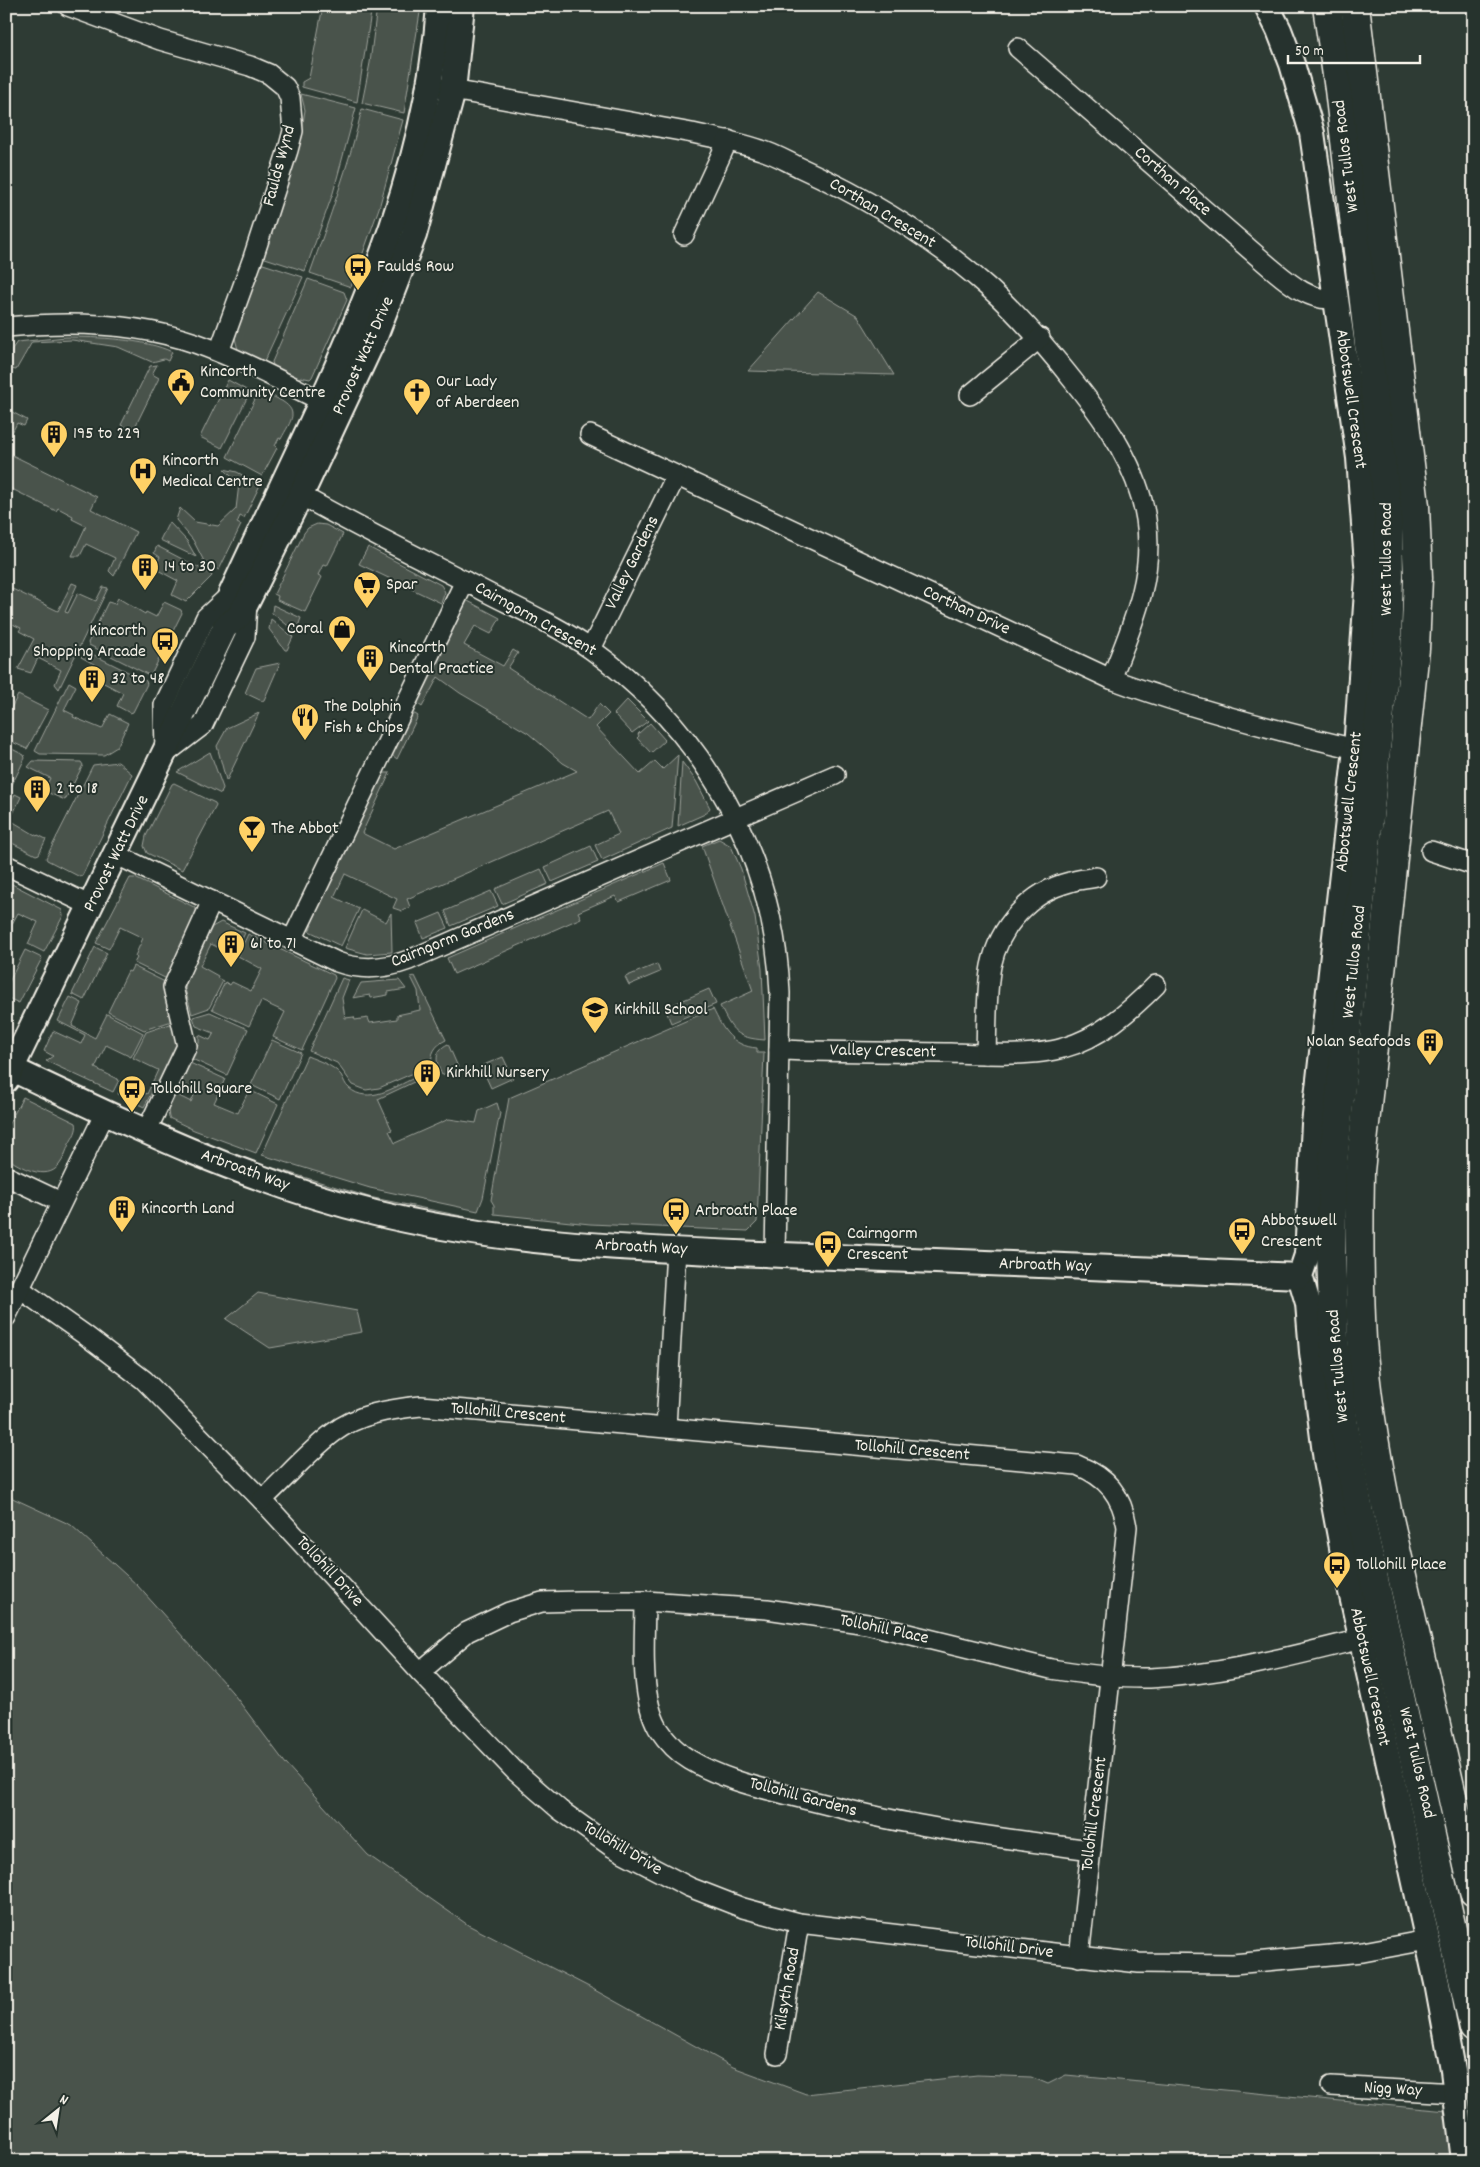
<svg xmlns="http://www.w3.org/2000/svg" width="1480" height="2167" font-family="Dekko,sans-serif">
<rect width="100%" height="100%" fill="#2e3b34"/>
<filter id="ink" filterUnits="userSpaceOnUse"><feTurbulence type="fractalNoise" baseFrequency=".02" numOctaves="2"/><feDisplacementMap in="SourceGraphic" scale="10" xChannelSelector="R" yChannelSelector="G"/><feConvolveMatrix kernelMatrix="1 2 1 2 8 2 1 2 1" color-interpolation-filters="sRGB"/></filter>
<g filter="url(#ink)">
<g fill="#48524c" stroke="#9ea29a">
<polygon points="323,6 372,6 357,102 302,87 302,82 309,78"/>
<polygon points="377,6 421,6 404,113 362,103 370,63"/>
<polygon points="301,94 356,108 333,193 305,271 262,257 295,159 302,130 305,110"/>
<path d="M362,109L403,120L379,208L351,287L310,273C329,219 349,165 362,109Z"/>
<polygon points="260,263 303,277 264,362 238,350 235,338"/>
<polygon points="308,279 344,292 347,300 312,377 310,379 300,377 298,380 274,368 272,362"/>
<polygon points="818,292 858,316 894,375 748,371"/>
<path d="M66,337C96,337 146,339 172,352L168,361L164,359L152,362L118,347L72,340L32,342L16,370L11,369L12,349L17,342Z"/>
<polygon points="157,365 152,374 159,378 133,431 121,425 150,366"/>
<polygon points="228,380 250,392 222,448 200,437"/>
<path d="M259,391C265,392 272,396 278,399C301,411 291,420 281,439L279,438L275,446L277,448L262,476L227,457Z"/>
<polygon points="12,412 27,420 24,426 17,423 6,444 6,417 8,413"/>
<polygon points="6,452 97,497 91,509 136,532 114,576 109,571 115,558 86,544 80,556 72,556 86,526 72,519 73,516 58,508 56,511 6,486"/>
<polygon points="224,469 237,472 260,485 244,518 240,516 237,523 241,525 219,570 205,563 193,540 176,520 180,508 195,522 218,526 236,509 239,484"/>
<polygon points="169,522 187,541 196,557 160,540"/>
<polygon points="317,524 326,525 343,534 327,566 323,565 318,575 322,577 305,612 277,600 278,596 274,594 304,533 308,528"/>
<polygon points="157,546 211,574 212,576 186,602 172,595 178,581 154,568 160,557 154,553"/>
<polygon points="368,547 441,585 445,592 441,603 359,564"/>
<polygon points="72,583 77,585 65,612 68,613 78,593 96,601 103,587 108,588 59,689 55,684 61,670 38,658 31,673 18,669 34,639 19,631 21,628 6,621 6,586 58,611"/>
<polygon points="118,598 145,614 146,612 156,617 164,602 181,610 182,613 151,675 149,675 89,645 88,643 108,602 115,604"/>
<polygon points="466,600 500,618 491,634 475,626 464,645 503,666 513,650 518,653 508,668 588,720 599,704 609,714 596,727 640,774 655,761 663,769 678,755 672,828 602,860 595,845 619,834 608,811 407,899 410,907 402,911 393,908 397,899 345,874 334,897 359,909 341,946 309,931 312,925 308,923 382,773 390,773 362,833 394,849 577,771 563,763 528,733 460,693 438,677 422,707 418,704 418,699"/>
<polygon points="273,605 301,618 296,632 272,613"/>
<polygon points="271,619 293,637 287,650 285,650 269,629"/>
<polygon points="86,651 146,681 147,684 133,712 130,713 117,706 123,693 98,680 103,669 81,657"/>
<polygon points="280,663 264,700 262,701 245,693 256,668"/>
<polygon points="69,682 76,686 64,710 74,715 73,717 102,729 110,714 128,723 117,747 104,755 40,754 35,751"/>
<polygon points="18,695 48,710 27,749 6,739 6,718"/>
<polygon points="627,700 648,721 632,733 614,714"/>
<polygon points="259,713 227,780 226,780 217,746 227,728"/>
<polygon points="415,714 418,716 397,759 392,755 410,715"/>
<polygon points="650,723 665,740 651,753 637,738 639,736 638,734"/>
<polygon points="6,746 24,755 25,758 6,797 6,780 11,771 6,768"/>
<polygon points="210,752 223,788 221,794 177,772"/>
<polygon points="33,761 81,762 83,765 65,800 44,791 50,778 28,767"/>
<polygon points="118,762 132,774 82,876 80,877 47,860 46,858 93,765"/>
<polygon points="682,762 696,781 710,808 705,814 678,826"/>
<polygon points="174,783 215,803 216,806 182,870 147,853 144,846 146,836 172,784"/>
<polygon points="15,794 21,797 10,820 37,836 38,835 46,839 39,854 36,855 6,840 6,812"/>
<path d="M719,839L731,846L741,869L755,917L762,969L765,1040C736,1038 732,1031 720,1006L753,991L702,846Z"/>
<polygon points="591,846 598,862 552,882 545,867"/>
<polygon points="664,863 671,880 619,902 615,896 578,912 581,918 454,974 447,958"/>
<polygon points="541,869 548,884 502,904 495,889"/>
<polygon points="130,878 135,878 194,907 197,911 167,979 134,963 137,958 135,956 143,938 120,927 109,949 96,943"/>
<polygon points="8,882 62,910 63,916 44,952 28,944 38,922 18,913 6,935"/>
<polygon points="491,891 498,906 451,926 445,911"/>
<polygon points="362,910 386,922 391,913 392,952 367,954 345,948"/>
<polygon points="441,913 448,928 423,938 417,923"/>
<polygon points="221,922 245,933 234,955 211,944 200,966 218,976 217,978 223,981 209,1008 192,1014 185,989 186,982 212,927"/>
<polygon points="248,934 334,975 335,978 302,1050 273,1037 285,1012 261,1001 249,1026 212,1009 225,982 230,985 232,982 251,991 262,969 238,956"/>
<polygon points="95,947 107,953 84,1000 72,994"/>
<polygon points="25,950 42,958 19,1003 6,997 6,988"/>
<polygon points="657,964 660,972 629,985 625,977"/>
<polygon points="133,966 165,982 164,993 172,1021 144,1030 108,1012 128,971 130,972"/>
<path d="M415,976L446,1040C435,1045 430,1054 432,1065L379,1088L366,1090L353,1085L337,1063L309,1051L342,978L349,980L342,998L345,1018L354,1017L355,1020L368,1018L370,1023L397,1019V1015L420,1010L418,991L411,977Z"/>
<polygon points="399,980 406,989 388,992 388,995 371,998 370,995 353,998 361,983"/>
<polygon points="709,989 716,1004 671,1023 665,1008"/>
<polygon points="70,997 82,1003 72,1026 95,1038 107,1014 143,1033 131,1057 106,1045 95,1068 119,1080 113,1092 46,1061 53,1056 44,1051 53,1031 81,1044 85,1035 58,1021"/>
<path d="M713,1009C723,1030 732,1046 757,1048V1053H764L757,1222L748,1231L590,1224L494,1214V1205L491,1200L509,1098Z"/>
<polygon points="210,1012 248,1029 227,1075 192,1059 199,1043 199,1035 210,1040 214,1033 196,1026 193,1017"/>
<polygon points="173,1023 178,1043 159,1088 155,1086 144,1107 118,1094 124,1083 147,1094 158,1070 133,1058 146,1032"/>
<polygon points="272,1040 301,1053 280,1099 251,1085"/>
<path d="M448,1044L458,1067L442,1075C436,1063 433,1051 448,1044Z"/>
<path d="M307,1056C319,1061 333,1065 341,1075C344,1080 345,1085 349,1088C368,1105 395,1087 414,1078L416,1081L378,1099L392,1130L389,1131L395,1143L449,1119L476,1123L479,1111L497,1103L500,1113L483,1198L478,1211L370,1188L262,1155Z"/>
<polygon points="503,1057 513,1078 491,1088 481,1066"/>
<polygon points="190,1063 225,1079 214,1103 238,1113 249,1090 278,1104 256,1153 194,1130 169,1118 168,1110 175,1094 191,1102 196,1091 181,1083"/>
<path d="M23,1097L76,1123C78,1130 73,1137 69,1144C66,1151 64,1159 59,1165C47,1182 19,1167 6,1157V1129Z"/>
<polygon points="264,1165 369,1197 476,1219 476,1223 368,1201 263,1168"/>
<polygon points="258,1293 357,1311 362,1332 270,1348 226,1319"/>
<polygon points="6,1495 71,1525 137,1585 232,1692 286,1764 368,1855 468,1925 591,1988 733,2067 806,2094 977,2075 1031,2077 1048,2084 1066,2075 1447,2111 1454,2161 6,2161"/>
</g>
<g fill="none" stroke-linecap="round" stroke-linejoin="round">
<g stroke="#f4f1e8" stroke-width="22">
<g id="minor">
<polyline points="68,6 160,40 250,66 269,74 285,87 290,98 293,131 288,150 253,258 219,352"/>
<path d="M1018,48L1270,267C1288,282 1311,303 1335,298"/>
<path d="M441,88L692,133C715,138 738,142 761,150C775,154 788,162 801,168C869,199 934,239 990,289C1022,318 1049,350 1075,383C1107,423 1138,468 1146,519C1155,576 1132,626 1111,679"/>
<polyline points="684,235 728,140"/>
<path d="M6,327C69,321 135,322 195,343C243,360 288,385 334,407"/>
<polyline points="970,395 1040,338"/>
<path d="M590,435L1111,679C1190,708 1273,730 1356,749"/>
<path d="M288,488C352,525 420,558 486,592C521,610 560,627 592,650C703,730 775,856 780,993L775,1254"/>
<polyline points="591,649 676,476"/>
<polyline points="165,750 164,705 206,617 231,594"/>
<polyline points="165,754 203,725 245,637 247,602"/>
<polyline points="1431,851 1474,865"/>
<path d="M117,855L337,962C362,971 385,969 409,960L835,775"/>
<polyline points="6,865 91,906"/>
<polyline points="292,940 465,581"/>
<path d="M779,1050C836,1052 893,1052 950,1053C982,1054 1033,1057 1063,1048C1100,1038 1130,1011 1156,985"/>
<path d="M986,1054C987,1027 986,992 991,966C999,927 1030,892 1070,882C1078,879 1088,879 1096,877"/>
<polyline points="146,1132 187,1046 173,987 212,901"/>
<polyline points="6,1176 61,1202"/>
<polyline points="20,1289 85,1335 144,1380 262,1500 420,1672 514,1770 560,1810 612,1847 689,1887 743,1908 799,1923 1139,1963 1233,1964 1363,1952 1427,1940"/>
<polyline points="6,1317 105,1113"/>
<polyline points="666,1427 676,1250"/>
<path d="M262,1500C286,1478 307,1453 333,1433C357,1414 391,1409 421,1406L1077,1465C1107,1477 1122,1495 1127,1527L1079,1957"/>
<path d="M645,1601C645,1639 639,1694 658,1728C666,1740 678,1753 690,1760C725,1781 766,1789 804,1799C841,1808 878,1818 915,1824C973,1835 1032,1842 1091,1850"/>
<path d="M420,1672L467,1632L509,1612L542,1602L579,1601H645L767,1609L867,1624L1051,1669C1083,1674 1118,1679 1150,1678C1222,1675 1292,1656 1361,1639"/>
<polyline points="777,2054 799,1923"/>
<polyline points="1331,2086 1455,2093"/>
</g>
</g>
<g stroke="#f4f1e8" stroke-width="28">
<g id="tertiary">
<polyline points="1267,6 1279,30 1292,64 1312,133 1359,458 1368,577 1356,749 1314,1124 1307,1255 1300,1276 1308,1303 1312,1352 1326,1461 1346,1569 1437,1983 1453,2070 1464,2161"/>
<path d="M225,627V610L231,594C316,409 425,213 439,6"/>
<path d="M12,1069C129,1125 248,1182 375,1213C510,1246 645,1249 783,1255C955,1262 1128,1268 1300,1276"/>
<polyline points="6,1080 225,627 239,616 247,602 306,484 376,334 414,235 453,91 462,6"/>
</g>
</g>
<g stroke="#f4f1e8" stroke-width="31">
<g id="secondary">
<polyline points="1327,6 1339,89 1388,506 1389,576 1387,645 1333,1163 1331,1252 1334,1338 1344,1426 1359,1512 1474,2028"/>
<path d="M1355,6L1415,506L1418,578L1415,649L1360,1171C1359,1227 1359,1283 1362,1340C1366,1397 1376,1454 1387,1510L1474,1892"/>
</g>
</g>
<use href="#minor" stroke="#26332d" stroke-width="19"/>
<use href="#tertiary" stroke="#26332d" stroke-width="24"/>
<use href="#secondary" stroke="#26332d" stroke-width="28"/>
</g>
</g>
<defs>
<g id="bus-pin" transform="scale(1.4375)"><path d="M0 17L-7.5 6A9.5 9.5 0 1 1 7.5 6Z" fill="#ffd166" stroke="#26332d"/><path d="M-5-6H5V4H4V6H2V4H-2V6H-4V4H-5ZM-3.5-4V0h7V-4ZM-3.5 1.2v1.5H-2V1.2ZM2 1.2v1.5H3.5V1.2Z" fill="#111"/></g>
<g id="civic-pin" transform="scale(1.4375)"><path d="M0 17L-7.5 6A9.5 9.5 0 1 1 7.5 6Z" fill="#ffd166" stroke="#26332d"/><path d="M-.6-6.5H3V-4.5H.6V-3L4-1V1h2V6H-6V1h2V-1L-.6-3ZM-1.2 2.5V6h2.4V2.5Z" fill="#111"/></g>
<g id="church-pin" transform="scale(1.4375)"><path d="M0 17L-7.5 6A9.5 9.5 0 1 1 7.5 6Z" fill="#ffd166" stroke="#26332d"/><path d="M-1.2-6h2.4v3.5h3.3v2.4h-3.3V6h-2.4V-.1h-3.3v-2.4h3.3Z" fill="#111"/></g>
<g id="building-pin" transform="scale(1.4375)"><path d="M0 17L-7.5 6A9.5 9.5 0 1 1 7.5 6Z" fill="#ffd166" stroke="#26332d"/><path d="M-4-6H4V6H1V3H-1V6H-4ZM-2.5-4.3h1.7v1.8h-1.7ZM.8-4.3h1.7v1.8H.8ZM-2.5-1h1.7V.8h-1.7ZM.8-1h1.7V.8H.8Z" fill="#111"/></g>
<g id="hospital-pin" transform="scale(1.4375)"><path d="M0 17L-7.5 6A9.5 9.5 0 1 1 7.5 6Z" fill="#ffd166" stroke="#26332d"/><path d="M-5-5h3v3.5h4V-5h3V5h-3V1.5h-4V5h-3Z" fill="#111"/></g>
<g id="supermarket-pin" transform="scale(1.4375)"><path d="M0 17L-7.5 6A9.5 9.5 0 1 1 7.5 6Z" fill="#ffd166" stroke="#26332d"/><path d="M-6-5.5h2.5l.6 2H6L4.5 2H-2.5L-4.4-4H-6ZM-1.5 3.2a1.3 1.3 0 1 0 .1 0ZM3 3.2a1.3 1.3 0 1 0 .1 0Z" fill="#111"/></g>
<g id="shop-pin" transform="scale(1.4375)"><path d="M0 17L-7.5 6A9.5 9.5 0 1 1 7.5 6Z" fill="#ffd166" stroke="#26332d"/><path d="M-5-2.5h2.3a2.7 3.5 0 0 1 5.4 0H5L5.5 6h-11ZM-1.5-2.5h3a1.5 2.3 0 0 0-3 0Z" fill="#111"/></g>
<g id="restaurant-pin" transform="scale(1.4375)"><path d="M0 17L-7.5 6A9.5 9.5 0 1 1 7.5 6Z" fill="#ffd166" stroke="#26332d"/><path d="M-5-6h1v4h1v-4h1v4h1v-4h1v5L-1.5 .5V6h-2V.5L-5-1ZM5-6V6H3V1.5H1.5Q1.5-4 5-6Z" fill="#111"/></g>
<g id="bar-pin" transform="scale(1.4375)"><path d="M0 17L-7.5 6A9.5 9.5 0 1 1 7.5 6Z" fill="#ffd166" stroke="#26332d"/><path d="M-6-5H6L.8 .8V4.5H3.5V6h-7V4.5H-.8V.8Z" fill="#111"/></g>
<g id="school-pin" transform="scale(1.4375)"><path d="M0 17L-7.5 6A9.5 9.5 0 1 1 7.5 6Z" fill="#ffd166" stroke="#26332d"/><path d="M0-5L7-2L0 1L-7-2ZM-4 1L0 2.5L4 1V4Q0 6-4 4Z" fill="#111"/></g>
</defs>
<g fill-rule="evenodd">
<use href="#bus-pin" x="358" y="267"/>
<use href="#civic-pin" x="181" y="382"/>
<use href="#church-pin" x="417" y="392"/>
<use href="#building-pin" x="54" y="434"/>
<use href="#hospital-pin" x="143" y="471"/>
<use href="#building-pin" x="145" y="567"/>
<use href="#supermarket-pin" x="367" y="585"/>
<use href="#shop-pin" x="342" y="629"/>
<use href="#bus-pin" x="165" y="641"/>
<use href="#building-pin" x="370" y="658"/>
<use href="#building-pin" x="92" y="679"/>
<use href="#restaurant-pin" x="305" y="717"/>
<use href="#building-pin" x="37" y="789"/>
<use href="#bar-pin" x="252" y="829"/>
<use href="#building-pin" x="231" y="944"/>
<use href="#school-pin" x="595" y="1010"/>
<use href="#building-pin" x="1430" y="1042"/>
<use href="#building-pin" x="427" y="1073"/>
<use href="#bus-pin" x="132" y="1089"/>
<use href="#building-pin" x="122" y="1209"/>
<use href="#bus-pin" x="676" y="1211"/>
<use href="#bus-pin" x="1242" y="1231"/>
<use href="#bus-pin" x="828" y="1244"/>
<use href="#bus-pin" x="1337" y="1565"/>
</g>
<g text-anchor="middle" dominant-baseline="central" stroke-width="4" stroke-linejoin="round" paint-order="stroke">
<g font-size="18" fill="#f4f1e8" stroke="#26332d">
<text transform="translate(1347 156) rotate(-97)">West Tullos Road</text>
<text transform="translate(280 166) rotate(-75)">Faulds Wynd</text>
<text transform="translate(1172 182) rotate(41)">Corthan Place</text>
<text transform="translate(882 214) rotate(31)">Corthan Crescent</text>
<text transform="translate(364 356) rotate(-66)">Provost Watt Drive</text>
<text transform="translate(1350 399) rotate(82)">Abbotswell Crescent</text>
<text transform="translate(1387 559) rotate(-90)">West Tullos Road</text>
<text transform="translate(633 563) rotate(-64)">Valley Gardens</text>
<text transform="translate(966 611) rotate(25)">Corthan Drive</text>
<text transform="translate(535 620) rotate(29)">Cairngorm Crescent</text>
<text transform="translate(1350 802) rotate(-84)">Abbotswell Crescent</text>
<text transform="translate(117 854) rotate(-64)">Provost Watt Drive</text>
<text transform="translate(453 939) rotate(-22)">Cairngorm Gardens</text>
<text transform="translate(1355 962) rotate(-84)">West Tullos Road</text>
<text transform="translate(883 1052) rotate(1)">Valley Crescent</text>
<text transform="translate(245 1171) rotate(20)">Arbroath Way</text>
<text transform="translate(641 1248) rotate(3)">Arbroath Way</text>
<text transform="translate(1045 1266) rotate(2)">Arbroath Way</text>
<text transform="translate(1339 1366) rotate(-95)">West Tullos Road</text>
<text transform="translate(508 1414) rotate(5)">Tollohill Crescent</text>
<text transform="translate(912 1451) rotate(5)">Tollohill Crescent</text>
<text transform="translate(329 1572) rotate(47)">Tollohill Drive</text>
<text transform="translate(884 1630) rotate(12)">Tollohill Place</text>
<text transform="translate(1369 1677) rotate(78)">Abbotswell Crescent</text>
<text transform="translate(1416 1763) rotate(77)">West Tullos Road</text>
<text transform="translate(803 1798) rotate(15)">Tollohill Gardens</text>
<text transform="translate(1095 1814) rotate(-83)">Tollohill Crescent</text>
<text transform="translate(622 1849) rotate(31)">Tollohill Drive</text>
<text transform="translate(1009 1948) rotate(7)">Tollohill Drive</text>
<text transform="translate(788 1989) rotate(-80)">Kilsyth Road</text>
<text transform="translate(1393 2090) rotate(3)">Nigg Way</text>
</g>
<g font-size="18" fill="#f4f1e8" stroke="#26332d" text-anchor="start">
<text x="377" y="267">Faulds Row</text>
<text x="200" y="372">Kincorth<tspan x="200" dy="21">Community Centre</tspan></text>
<text x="436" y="382">Our Lady<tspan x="436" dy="21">of Aberdeen</tspan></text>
<text x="73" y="434">195 to 229</text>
<text x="162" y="461">Kincorth<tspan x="162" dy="21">Medical Centre</tspan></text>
<text x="164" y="567">14 to 30</text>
<text x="386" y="585">Spar</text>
<text x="323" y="629" text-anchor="end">Coral</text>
<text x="146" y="631" text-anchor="end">Kincorth<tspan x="146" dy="21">Shopping Arcade</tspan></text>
<text x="389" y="648">Kincorth<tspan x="389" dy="21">Dental Practice</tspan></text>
<text x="111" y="679">32 to 48</text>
<text x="324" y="707">The Dolphin<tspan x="324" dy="21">Fish &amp; Chips</tspan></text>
<text x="56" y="789">2 to 18</text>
<text x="271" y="829">The Abbot</text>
<text x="250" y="944">61 to 71</text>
<text x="614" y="1010">Kirkhill School</text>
<text x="1411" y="1042" text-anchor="end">Nolan Seafoods</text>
<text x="446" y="1073">Kirkhill Nursery</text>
<text x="151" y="1089">Tollohill Square</text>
<text x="141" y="1209">Kincorth Land</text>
<text x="695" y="1211">Arbroath Place</text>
<text x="1261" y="1221">Abbotswell<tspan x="1261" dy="21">Crescent</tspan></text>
<text x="847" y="1234">Cairngorm<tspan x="847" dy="21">Crescent</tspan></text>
<text x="1356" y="1565">Tollohill Place</text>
</g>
</g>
<rect width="1480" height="2167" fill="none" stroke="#26332d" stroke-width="25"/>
<rect x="12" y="12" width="1455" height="2142" fill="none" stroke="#f4f1e8" stroke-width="2" filter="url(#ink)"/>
<g transform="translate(58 2110) rotate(30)" stroke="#26332d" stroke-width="4" paint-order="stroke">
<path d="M0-4L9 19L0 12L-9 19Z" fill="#f4f1e8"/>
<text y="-8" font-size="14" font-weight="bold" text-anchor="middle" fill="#f4f1e8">N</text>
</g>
<path d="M1288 55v8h132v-8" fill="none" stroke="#f4f1e8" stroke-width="2.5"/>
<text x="1295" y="55" font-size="15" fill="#f4f1e8" stroke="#26332d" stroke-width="4" paint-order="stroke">50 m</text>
</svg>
